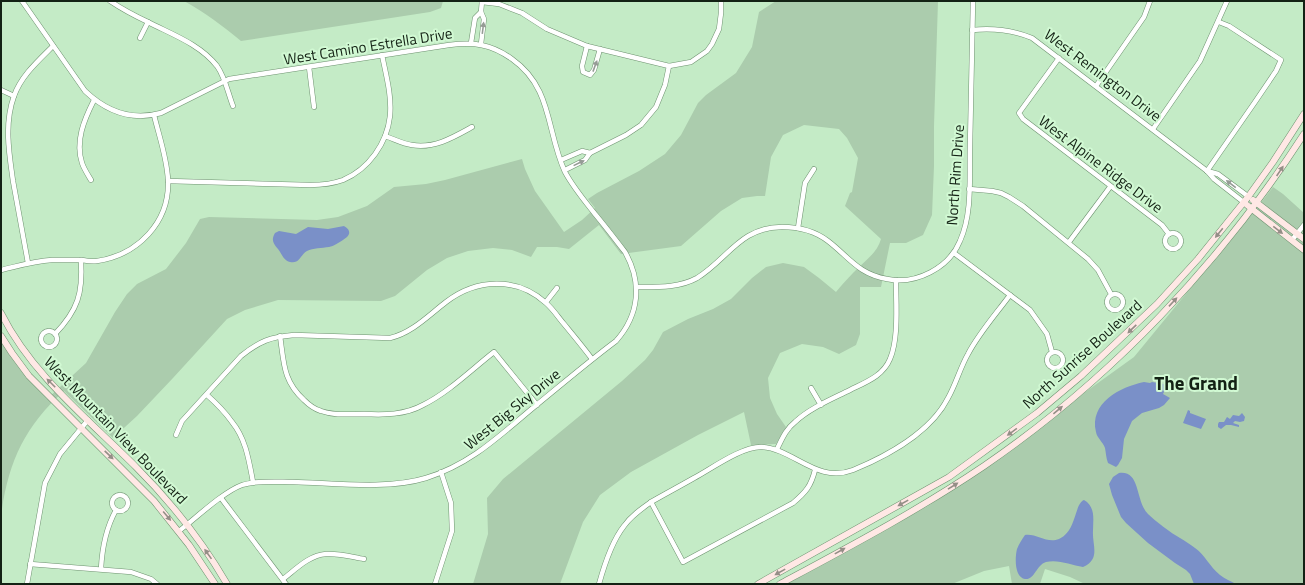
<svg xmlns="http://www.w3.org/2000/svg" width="1305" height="585" font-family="'Titillium Web',sans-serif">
<rect width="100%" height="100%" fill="#c4ebc6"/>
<g fill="#abccad">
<path d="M184,1H443L441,8L430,12L241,41C223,26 204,12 184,1Z"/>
<path d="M776,1H938L934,126V166L932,215L923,235L906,243H890L881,287H860V334L856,345L839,354L823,347L802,344L780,353L768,378L770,398L777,414L786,427L776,444L751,445L744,412L698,435L631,472L600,495L583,522L560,584H473L488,534L487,498L503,479L622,381L645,360L653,350L663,332L688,319L713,309L731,299L752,278L766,267L783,263L804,267L819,278L836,292C841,286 847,279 853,273C863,262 877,254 881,239L845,206L850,193L852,192L858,158L847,138L839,129L804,125L783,135L771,157L765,196H757L742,198L721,211L681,246L621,254L599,225L569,249L557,247H537L531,257L512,250L493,248L468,251L447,258L427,270L395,296L381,301L278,300L245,310L227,319L173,378L137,416L113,438L64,391C24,427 8,463 1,516V342L20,369L47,399L86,363L115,312L127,294L137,284L166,269L186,243L200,219L209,217L317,220L338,217L367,206L394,187L426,184L445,180L522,159L525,169L535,191L564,232L582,220L595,208L588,199L597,193L639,171L665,154L681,135L698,103L706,95L736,73L752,47L759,12Z"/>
<polygon points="1273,187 1283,194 1304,213 1304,584 1085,584 1070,577 1045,569 1040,584 1012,584 1009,566 984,571 952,584 787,584 928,506 954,489 1019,444 1084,393 1134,357 1263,200"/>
</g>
<g fill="#7a90c8">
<path d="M344,226C347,228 350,230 349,234C348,237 345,238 343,240C338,243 334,246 329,247C322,248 313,248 307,251C300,255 300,264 290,262C283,260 282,254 278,249C273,243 271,240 275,233L279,231L296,234L308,227L328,229Z"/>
<path d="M1144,382L1150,383L1152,382L1164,384L1167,386L1163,394L1170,398L1164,405L1159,408L1142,413L1132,421L1124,439L1122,458L1118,465L1116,467L1108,463C1106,458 1106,453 1105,448C1103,442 1097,438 1096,432C1089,403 1120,387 1144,382Z"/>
<polygon points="1188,410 1190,411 1190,413 1206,419 1201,429 1183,423"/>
<polygon points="1242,413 1245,417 1244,421 1240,422 1235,421 1233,423 1239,425 1239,427 1231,425 1226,425 1221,429 1218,427 1218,424 1219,422 1224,422 1227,417 1230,419 1233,415 1239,416"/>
<path d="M1119,473C1141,470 1135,501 1148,514C1155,521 1171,533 1180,538C1185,541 1190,544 1195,548C1205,555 1210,567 1220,575C1225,579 1231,581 1236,584H1194L1190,574L1186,570L1175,563L1148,543L1126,523L1121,517L1112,495L1109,484L1113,477Z"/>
<path d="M1084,500C1096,507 1093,520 1093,531C1092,545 1101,559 1083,567C1071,565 1058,559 1046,562C1036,565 1035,580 1025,579C1014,577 1015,557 1017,549C1019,544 1022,539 1025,535C1036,533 1047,544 1059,539C1077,531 1074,504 1084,500Z"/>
</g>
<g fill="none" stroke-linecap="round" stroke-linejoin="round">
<g stroke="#6e9270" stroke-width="5.5">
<g id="street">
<path d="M22,1L85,91C106,111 132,121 161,113L229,79L449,45C474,42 491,44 512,59C553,88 546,131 565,172C573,187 584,200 595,214C605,226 615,239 625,252C642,282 640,314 616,341C588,362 561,385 534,407C499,436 471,464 426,478C387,490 334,483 293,482C279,482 256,480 242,485C223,492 196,518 179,531"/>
<path d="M110,1C122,9 135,16 148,22C171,34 200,44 217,66C225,77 228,93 233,106"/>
<polyline points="482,2 499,4 522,13 547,29 587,46 669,66 691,62 707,51 712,44 719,29 721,13 721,1"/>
<polyline points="481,12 484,19 481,44"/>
<path d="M972,30C993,28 1013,30 1032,38L1207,171L1214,179L1246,204"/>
<polyline points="140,38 148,22"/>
<polyline points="471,43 475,18 481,12 482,1"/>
<polyline points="587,46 582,66 583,72 590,75 594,70 600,49"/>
<polyline points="1059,58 1019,113 1023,119 1162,225 1169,234"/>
<polyline points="309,67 314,107"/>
<polyline points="1096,86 1144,17 1150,1"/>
<polyline points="1,90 14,96"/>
<polyline points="1153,129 1200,61 1227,1"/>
<path d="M385,136C394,139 403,144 412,145C434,149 454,137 472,127"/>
<polyline points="561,160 582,151 590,153"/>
<polyline points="565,170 585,160 590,153 626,135 641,125 656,107 665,85 669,66"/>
<polyline points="1207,171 1255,102 1276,71 1281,60 1229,26 1219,22"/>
<polyline points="1207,171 1218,174 1249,197"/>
<path d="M91,180C88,175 84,169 82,163C75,141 84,120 94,100"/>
<path d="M168,181L310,185C321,185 332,184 343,180C369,169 387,143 390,116C392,96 386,75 382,55"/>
<polyline points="969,189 992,191 1001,193 1009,197 1023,206 1088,259 1098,270 1111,294"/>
<polyline points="798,228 805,183 814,169"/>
<circle cx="1173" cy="241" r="8"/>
<polyline points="1292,240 1304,225"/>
<polyline points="1069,242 1110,187"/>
<polyline points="954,253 1030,310 1047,334 1052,352"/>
<path d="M28,263C23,235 18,208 13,181C9,153 4,124 14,96C21,76 38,61 53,46"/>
<path d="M1,270C18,266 34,261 52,260C62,260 72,260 82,260C87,261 92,262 97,261C138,255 170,222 168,180C167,158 159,136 154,115"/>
<path d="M637,287C657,287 679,288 697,278C728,259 740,227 782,227C798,227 815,231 828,241C849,257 858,274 887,279C916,285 949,268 960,241C973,212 969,177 970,146C971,98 972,49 973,1"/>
<circle cx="1115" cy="302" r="8"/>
<polyline points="546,302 557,288"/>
<circle cx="49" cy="339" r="8"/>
<path d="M55,334C78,310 83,293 81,260"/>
<path d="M280,336C284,363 283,381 304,400C309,405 314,409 321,411C335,416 350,414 364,414C384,415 405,415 423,405C449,392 471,370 494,352L537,405"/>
<circle cx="1055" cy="360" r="8"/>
<polyline points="811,388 821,405"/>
<path d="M207,395C216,403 225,412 232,422C246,439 249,461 253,482"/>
<path d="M176,435L182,421L241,356C260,341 270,337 294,335L390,338C412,333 429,315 446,302C476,279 516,276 546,303C553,309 558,317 564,324C573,335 583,347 592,359"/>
<path d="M777,449C782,439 786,429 795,422C810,408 832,399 850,390C866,382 883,376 890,359C899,338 896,303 896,280"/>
<circle cx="120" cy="503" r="8"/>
<polyline points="221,498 286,584"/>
<path d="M651,502L683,562L793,503C806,492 811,486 815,470"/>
<polyline points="30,564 131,572 151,579 157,584"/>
<path d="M101,569C102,549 106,528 116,510"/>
<path d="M283,579C295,570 309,555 326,554C339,553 352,557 364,559"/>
<polyline points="27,584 45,483 60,454 88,420"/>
<polyline points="435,584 452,531 451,503 441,472"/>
<path d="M599,584C604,566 612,541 624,526C631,516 641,509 651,502C665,494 680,486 694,478C711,469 742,446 762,447C794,449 817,484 853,470C887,456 931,432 948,398C956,384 960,368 968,354C979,333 996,314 1010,295"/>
</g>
</g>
<g stroke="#6e9270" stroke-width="7">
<g id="secondary">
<polyline points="1253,200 1304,239"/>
<polyline points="1247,205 1304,250"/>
<path d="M1,313C32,375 88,419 136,467C171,502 202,541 227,584"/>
<polyline points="1,336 12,353 29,376 154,501 189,545 215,584"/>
<polyline points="758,584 949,477 1037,413 1081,376 1157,304 1198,259 1248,197 1273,162 1304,114"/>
<path d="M780,584C849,547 919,510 984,466C1111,379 1220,264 1304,134"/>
</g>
</g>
<use href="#street" stroke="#fff" stroke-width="4.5"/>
<use href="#secondary" stroke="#ffe8e5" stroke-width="6"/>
</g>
<defs><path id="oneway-solid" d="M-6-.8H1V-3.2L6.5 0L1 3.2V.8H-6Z"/></defs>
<g fill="#959b95">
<use href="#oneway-solid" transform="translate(483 28) rotate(-83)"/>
<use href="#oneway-solid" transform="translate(595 66) rotate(-70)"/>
<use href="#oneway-solid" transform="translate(579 163) rotate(-26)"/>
<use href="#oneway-solid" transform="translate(1231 184) rotate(-143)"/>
</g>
<g fill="#958e87">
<use href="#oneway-solid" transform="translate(1280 171) rotate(-56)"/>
<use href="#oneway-solid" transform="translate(1278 230) rotate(38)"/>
<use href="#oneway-solid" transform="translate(1219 233) rotate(129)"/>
<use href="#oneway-solid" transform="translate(1173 302) rotate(-47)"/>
<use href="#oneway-solid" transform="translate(1132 329) rotate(136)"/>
<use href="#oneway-solid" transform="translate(51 383) rotate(-135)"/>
<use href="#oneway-solid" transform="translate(1058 410) rotate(-40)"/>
<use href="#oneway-solid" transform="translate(1012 432) rotate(144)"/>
<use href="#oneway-solid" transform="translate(109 455) rotate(44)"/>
<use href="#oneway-solid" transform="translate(953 486) rotate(-32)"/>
<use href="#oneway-solid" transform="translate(903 503) rotate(151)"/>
<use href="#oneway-solid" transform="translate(167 516) rotate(50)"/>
<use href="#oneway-solid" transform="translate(840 551) rotate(-29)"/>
<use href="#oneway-solid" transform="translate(208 554) rotate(-125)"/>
<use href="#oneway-solid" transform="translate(780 572) rotate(151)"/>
</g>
<g text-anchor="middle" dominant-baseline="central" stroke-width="4" stroke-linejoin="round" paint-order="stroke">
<g font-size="15" fill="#132114" stroke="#d1f9d3">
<text transform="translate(368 46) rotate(-9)">West Camino Estrella Drive</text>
<text transform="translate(1103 75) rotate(37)">West Remington Drive</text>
<text transform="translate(1101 164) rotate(37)">West Alpine Ridge Drive</text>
<text transform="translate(955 175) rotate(-86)">North Rim Drive</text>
<text transform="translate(1082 354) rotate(-42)">North Sunrise Boulevard</text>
<text transform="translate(512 409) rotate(-39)">West Big Sky Drive</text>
<text transform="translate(116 430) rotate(46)">West Mountain View Boulevard</text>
</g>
<g font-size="19" font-weight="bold" fill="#132114" stroke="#d1f9d3">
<text x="1196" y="382">The Grand</text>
</g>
</g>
<rect width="1305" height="585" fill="none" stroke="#132114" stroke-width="4"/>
</svg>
